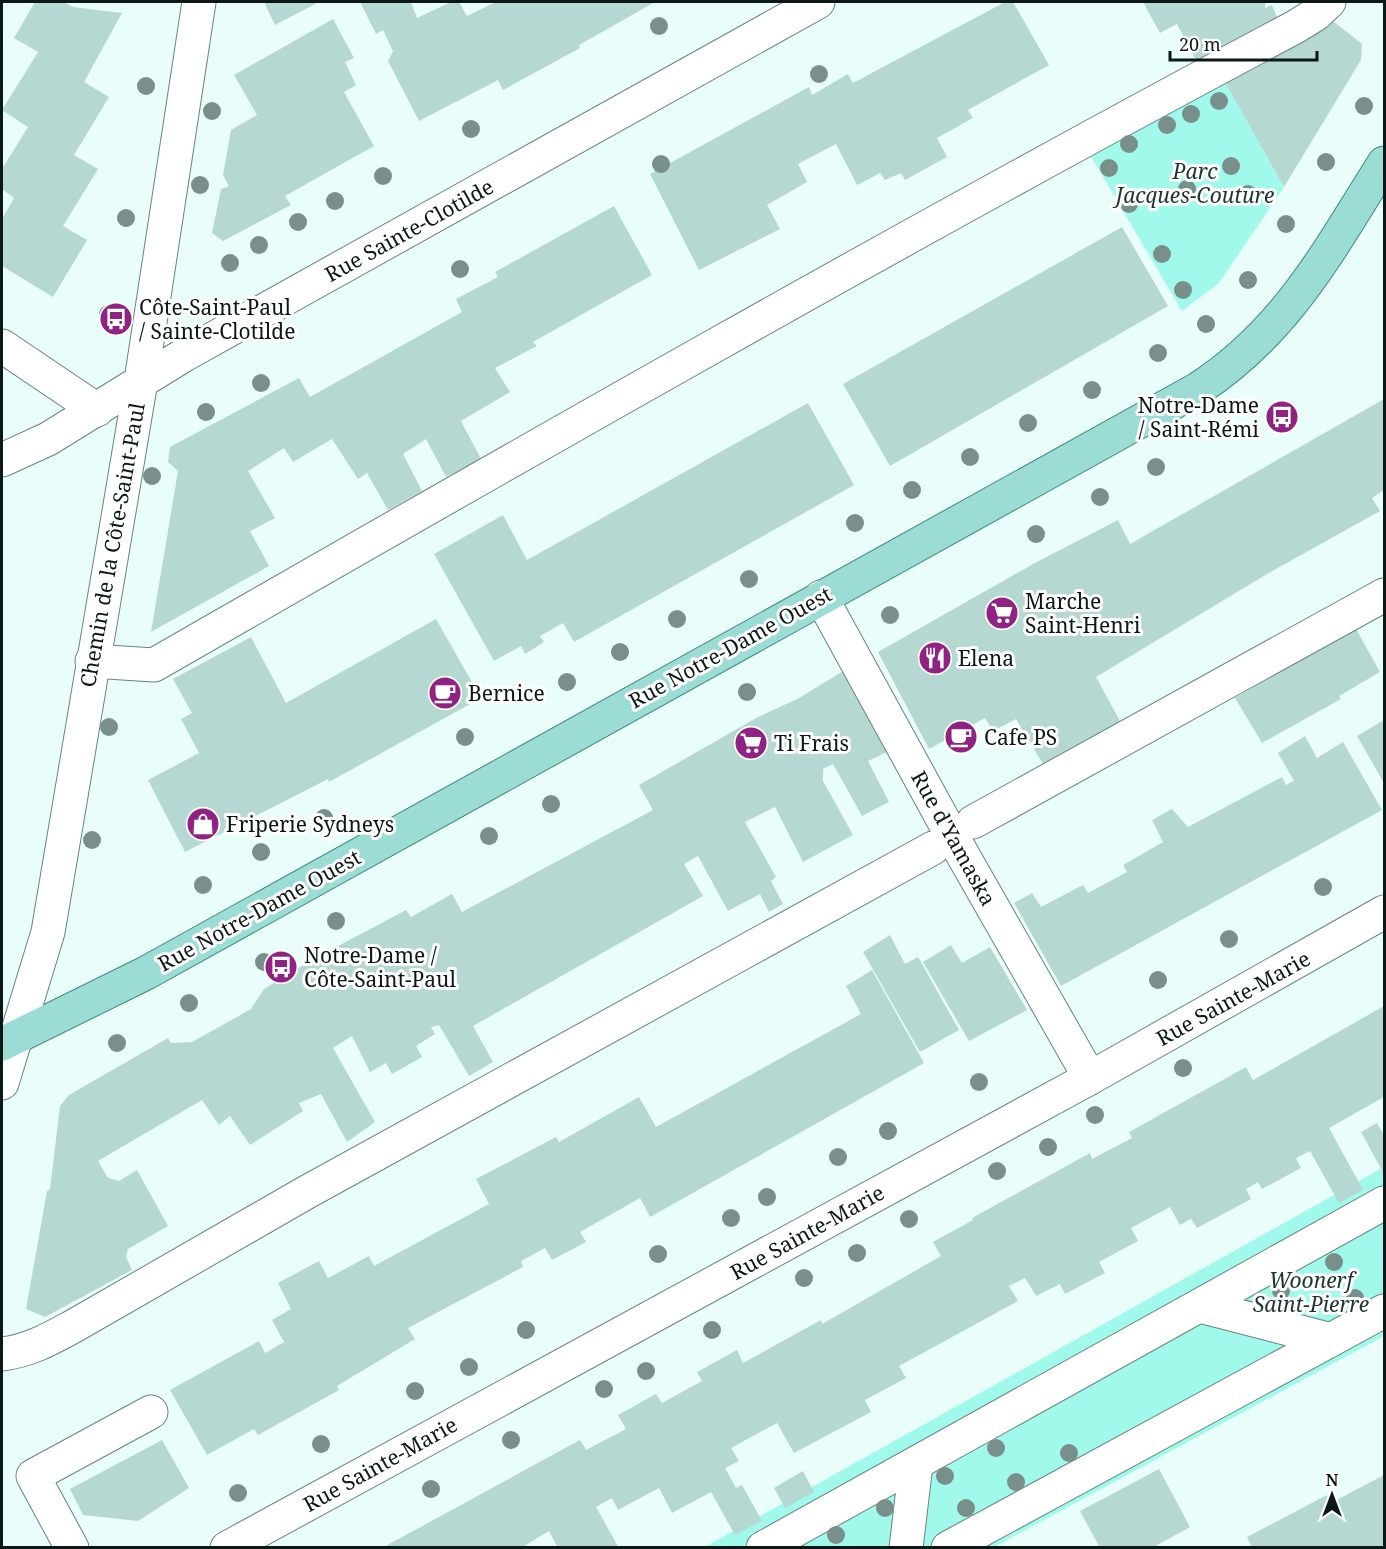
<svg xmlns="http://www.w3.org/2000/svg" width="1386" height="1549" font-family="'Noto Serif',serif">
<rect width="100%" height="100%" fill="#e9fefa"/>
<g fill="#a1f9eb">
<polygon points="1223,79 1284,187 1219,283 1182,311 1089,153"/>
<polygon points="1384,1167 1384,1336 994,1547 703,1548"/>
</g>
<g fill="#b6d8d2">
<polygon points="35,2 64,2 73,7 122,13 84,82 109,97 74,155 98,169 63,226 87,240 53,297 2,266 2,219 14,198 2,189 2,169 28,127 2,110 38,52 14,38"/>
<polygon points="264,2 319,2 275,25"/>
<polygon points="360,2 411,2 417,18 451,2 459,2 467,16 496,2 655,2 579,45 580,48 503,90 498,80 419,121 388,61 393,51 383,30 376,34"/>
<polygon points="1005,2 1013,2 1049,65 968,110 973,118 937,138 947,157 905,180 901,173 885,180 880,173 857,185 836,144 798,164 807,182 767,205 780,229 699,270 650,174 809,87 812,95 848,74 853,83"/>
<polygon points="1143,2 1265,2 1265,8 1272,5 1277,17 1197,62 1177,24 1160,33"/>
<polygon points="333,19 354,58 345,62 356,85 344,92 374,146 285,196 291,205 223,241 212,233 221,189 229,186 223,175 231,130 257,115 234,75"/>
<polygon points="1333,21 1362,44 1361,60 1284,187 1223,79"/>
<polygon points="614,206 652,275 533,342 537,346 495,368 510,392 461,421 481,459 446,477 426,439 403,454 422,491 388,510 367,473 358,479 332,439 293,462 284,448 248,471 275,518 250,531 269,566 151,632 178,471 168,462 170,447 299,378 310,397 462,312 456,299 498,277 495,272"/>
<polygon points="1122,227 1168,306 890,466 843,384"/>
<polygon points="1384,399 1384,490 1372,498 1380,511 1267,574 1096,677 1120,721 1043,764 1016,719 993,731 985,718 929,749 878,652 1033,564 1118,520 1130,544"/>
<polygon points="808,403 854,485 574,642 563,623 540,636 544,642 525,654 521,646 494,661 434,554 503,515 527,560"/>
<polygon points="436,619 481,698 329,782 328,779 185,852 148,780 199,753 181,719 192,713 173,679 251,637 286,703"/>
<polygon points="1355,627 1380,672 1339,696 1341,699 1262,743 1235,698"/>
<polygon points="845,670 887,752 868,761 889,802 862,816 833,764 823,769 823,781 853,835 803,862 775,807 745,822 776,877 771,881 783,904 769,912 760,894 728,911 698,856 684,864 703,896 473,1026 493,1062 469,1076 439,1025 431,1027 435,1034 416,1046 422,1057 392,1074 386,1063 370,1072 352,1036 333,1048 375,1122 347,1142 321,1094 299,1103 303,1111 250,1145 230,1116 219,1125 202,1100 98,1161 108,1178 119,1181 137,1170 168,1226 128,1249 126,1257 132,1270 45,1317 26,1309 47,1191 50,1189 60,1106 69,1095 168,1038 171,1043 192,1042 251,1009 264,989 310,961 406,910 411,917 452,894 462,912 653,810 639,785 758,717 799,698"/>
<polygon points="1384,720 1384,783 1357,736"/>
<polygon points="1305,736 1317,758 1343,742 1382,810 1061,986 1014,903 1032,893 1041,907 1083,885 1088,893 1127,872 1123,865 1163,842 1152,820 1172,809 1188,827 1282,777 1286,785 1294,781 1278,753"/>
<polygon points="890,935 905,964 918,957 959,1030 920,1052 863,952"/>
<polygon points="951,945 962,963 990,947 1027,1010 969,1041 923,962"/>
<polygon points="872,970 924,1063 650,1217 640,1198 580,1232 586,1242 552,1260 545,1248 521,1261 523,1267 408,1328 415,1339 337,1386 339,1390 258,1435 254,1429 207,1455 170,1390 259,1341 265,1353 284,1342 272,1320 291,1309 278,1283 319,1261 328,1278 369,1256 374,1266 489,1204 476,1179 556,1137 559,1142 639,1097 656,1127 861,1014 846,986"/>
<polygon points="1384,1006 1384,1097 1329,1128 1363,1190 1339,1203 1310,1151 1296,1158 1301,1168 1262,1189 1258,1182 1246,1189 1251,1199 1197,1228 1191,1219 1180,1225 1170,1207 1131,1228 1138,1241 1099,1262 1105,1273 1065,1294 1060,1284 1036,1296 1025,1278 1009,1286 1018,1301 899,1366 906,1378 865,1400 871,1412 794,1453 777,1423 731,1448 739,1461 725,1468 736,1488 742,1485 762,1521 735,1535 711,1492 672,1513 659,1488 618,1510 612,1498 596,1507 619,1548 558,1548 549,1531 521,1548 382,1548 580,1440 586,1450 626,1429 618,1415 656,1394 662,1403 702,1381 697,1372 737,1350 743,1363 821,1320 822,1324 941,1256 933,1242 973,1220 972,1218 1090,1153 1092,1159 1132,1138 1129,1132 1246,1067 1253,1080"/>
<polygon points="1377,1123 1384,1135 1384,1174 1361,1132"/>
<polygon points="162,1440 189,1488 138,1521 83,1515 70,1489"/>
<polygon points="1159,1469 1190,1527 1152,1548 1100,1548 1080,1511"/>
<polygon points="803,1471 814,1492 785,1508 774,1488"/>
<polygon points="1384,1475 1384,1548 1252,1548 1247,1537 1327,1495 1331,1503"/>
</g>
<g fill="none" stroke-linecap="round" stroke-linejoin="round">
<g stroke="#65857f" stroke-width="35">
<g id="minor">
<polyline points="2,346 97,410"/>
<polyline points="2,460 48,439 184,355 818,2"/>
<polyline points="821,597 952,836 1090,1078"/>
<path d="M92,661L154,665C532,448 910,232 1295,27L1316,14L1329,2"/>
<polyline points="973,822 1384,595"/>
<polyline points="2,1083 48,932 141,381 199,2"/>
<polyline points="1200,1306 1331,1340"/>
<path d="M2,1354C28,1351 48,1340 72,1327L307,1192L933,848"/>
<polyline points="72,1548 33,1476 151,1412"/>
<polyline points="227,1548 1090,1078 1384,912"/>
<polyline points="763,1548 1384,1203"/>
<polyline points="906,1548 916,1464"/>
<polyline points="948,1548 1384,1311"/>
</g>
</g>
<g stroke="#3e897f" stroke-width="35">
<path id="major" d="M2,1044L146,973L1198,389C1287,331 1329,250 1384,163"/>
</g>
<use href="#minor" stroke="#fff" stroke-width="33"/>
<use href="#major" stroke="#9bddd4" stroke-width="33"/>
</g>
<g fill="#798f8b">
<circle cx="659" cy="26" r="9"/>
<circle cx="819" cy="74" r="9"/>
<circle cx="146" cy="86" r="9"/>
<circle cx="1219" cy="101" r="9"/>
<circle cx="1364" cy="106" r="9"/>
<circle cx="212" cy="111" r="9"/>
<circle cx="1191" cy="114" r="9"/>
<circle cx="1167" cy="125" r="9"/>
<circle cx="471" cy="129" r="9"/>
<circle cx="1129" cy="144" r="9"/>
<circle cx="1326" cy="162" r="9"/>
<circle cx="661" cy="164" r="9"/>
<circle cx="1231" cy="166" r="9"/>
<circle cx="1109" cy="168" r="9"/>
<circle cx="383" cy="176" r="9"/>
<circle cx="200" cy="185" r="9"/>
<circle cx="1187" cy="189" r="9"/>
<circle cx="1248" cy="194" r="9"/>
<circle cx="335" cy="201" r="9"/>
<circle cx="1129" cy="204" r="9"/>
<circle cx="126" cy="218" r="9"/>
<circle cx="298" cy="222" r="9"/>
<circle cx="1286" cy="224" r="9"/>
<circle cx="259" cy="245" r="9"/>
<circle cx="1162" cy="254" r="9"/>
<circle cx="230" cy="263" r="9"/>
<circle cx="460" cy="269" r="9"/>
<circle cx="1248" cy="280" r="9"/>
<circle cx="1183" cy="290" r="9"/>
<circle cx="108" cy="314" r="9"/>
<circle cx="1206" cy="324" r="9"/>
<circle cx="1158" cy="353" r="9"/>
<circle cx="261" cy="383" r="9"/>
<circle cx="1092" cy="390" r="9"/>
<circle cx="206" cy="412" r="9"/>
<circle cx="1028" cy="423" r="9"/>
<circle cx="970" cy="457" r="9"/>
<circle cx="1156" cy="467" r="9"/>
<circle cx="152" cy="476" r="9"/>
<circle cx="912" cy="490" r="9"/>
<circle cx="1100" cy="497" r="9"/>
<circle cx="855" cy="523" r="9"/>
<circle cx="1036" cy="534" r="9"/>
<circle cx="749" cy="579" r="9"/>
<circle cx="890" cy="615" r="9"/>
<circle cx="677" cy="619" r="9"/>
<circle cx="620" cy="652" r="9"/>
<circle cx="567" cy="682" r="9"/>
<circle cx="747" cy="692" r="9"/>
<circle cx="109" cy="727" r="9"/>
<circle cx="465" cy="737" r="9"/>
<circle cx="551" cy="804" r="9"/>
<circle cx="324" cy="818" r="9"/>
<circle cx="489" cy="836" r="9"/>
<circle cx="92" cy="840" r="9"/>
<circle cx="261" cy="852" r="9"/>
<circle cx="203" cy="885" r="9"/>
<circle cx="1323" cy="887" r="9"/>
<circle cx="336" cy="921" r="9"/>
<circle cx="1229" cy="939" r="9"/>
<circle cx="264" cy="962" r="9"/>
<circle cx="1158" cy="980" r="9"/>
<circle cx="189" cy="1003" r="9"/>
<circle cx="117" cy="1043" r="9"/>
<circle cx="1183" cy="1068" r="9"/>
<circle cx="979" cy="1082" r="9"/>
<circle cx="1095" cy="1115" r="9"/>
<circle cx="888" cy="1131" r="9"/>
<circle cx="1048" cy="1147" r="9"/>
<circle cx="838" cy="1157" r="9"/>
<circle cx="997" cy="1171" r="9"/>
<circle cx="767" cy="1197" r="9"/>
<circle cx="731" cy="1218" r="9"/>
<circle cx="909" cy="1219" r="9"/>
<circle cx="857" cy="1253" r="9"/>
<circle cx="658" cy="1254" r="9"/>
<circle cx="1334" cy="1262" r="9"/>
<circle cx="804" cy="1278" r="9"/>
<circle cx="1281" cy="1291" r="9"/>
<circle cx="1355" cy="1298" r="9"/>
<circle cx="526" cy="1330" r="9"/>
<circle cx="712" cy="1330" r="9"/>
<circle cx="469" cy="1367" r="9"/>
<circle cx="646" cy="1371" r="9"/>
<circle cx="604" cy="1389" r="9"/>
<circle cx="415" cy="1391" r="9"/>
<circle cx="511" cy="1440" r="9"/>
<circle cx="321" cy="1444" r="9"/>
<circle cx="996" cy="1448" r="9"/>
<circle cx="1069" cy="1453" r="9"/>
<circle cx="945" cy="1476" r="9"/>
<circle cx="1016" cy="1482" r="9"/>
<circle cx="431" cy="1489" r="9"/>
<circle cx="238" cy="1493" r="9"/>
<circle cx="885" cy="1508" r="9"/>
<circle cx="966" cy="1508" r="9"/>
<circle cx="836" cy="1535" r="9"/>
</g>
<defs>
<g id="bus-disc" transform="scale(1.725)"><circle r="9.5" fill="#902284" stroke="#fff"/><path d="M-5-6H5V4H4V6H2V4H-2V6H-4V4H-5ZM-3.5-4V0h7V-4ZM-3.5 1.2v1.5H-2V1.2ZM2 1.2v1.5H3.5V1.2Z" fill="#fff"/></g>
<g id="supermarket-disc" transform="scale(1.725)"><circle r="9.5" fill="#902284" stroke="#fff"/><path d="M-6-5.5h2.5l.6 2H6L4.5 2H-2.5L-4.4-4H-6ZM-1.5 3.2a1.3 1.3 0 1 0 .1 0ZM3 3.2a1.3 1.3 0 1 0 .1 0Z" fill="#fff"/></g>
<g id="restaurant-disc" transform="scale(1.725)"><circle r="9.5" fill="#902284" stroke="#fff"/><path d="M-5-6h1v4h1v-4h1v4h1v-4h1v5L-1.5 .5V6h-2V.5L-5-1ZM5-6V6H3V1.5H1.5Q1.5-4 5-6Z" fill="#fff"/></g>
<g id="cafe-disc" transform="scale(1.725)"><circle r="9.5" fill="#902284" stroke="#fff"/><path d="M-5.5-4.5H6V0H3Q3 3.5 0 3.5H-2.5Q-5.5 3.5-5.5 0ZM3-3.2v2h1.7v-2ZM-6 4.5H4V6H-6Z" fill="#fff"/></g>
<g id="shop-disc" transform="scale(1.725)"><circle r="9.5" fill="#902284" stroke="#fff"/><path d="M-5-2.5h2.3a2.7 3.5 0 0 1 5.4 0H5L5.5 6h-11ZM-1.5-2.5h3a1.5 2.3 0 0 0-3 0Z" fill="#fff"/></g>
</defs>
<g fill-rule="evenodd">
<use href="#bus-disc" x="116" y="319"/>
<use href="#bus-disc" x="1282" y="417"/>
<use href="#supermarket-disc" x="1002" y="613"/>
<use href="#restaurant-disc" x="935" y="658"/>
<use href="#cafe-disc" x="445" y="693"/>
<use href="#cafe-disc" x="961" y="737"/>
<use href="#supermarket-disc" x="751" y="743"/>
<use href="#shop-disc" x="203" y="824"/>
<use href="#bus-disc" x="281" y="967"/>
</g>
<g text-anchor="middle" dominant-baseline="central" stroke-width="6" stroke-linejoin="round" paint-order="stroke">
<g font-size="21" font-style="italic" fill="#1d3531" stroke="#fff">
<text x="1195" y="171">Parc<tspan x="1195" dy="24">Jacques-Couture</tspan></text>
<text x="1311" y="1280">Woonerf<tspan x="1311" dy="24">Saint-Pierre</tspan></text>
</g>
<g font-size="21" fill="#0b1816" stroke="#fff">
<text transform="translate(409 230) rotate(-29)">Rue Sainte-Clotilde</text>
<text transform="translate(112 545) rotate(-80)">Chemin de la Côte-Saint-Paul</text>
<text transform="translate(730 647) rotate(-29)">Rue Notre-Dame Ouest</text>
<text transform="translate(954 838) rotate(61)">Rue d'Yamaska</text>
<text transform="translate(259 910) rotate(-29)">Rue Notre-Dame Ouest</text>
<text transform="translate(1233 998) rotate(-29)">Rue Sainte-Marie</text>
<text transform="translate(807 1232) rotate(-29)">Rue Sainte-Marie</text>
<text transform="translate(380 1464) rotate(-29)">Rue Sainte-Marie</text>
</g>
<g font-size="21" fill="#0b1816" stroke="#fff" text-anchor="start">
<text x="139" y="307">Côte-Saint-Paul<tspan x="139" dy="24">/ Sainte-Clotilde</tspan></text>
<text x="1259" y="405" text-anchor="end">Notre-Dame<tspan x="1259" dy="24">/ Saint-Rémi</tspan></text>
<text x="1025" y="601">Marche<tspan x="1025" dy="24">Saint-Henri</tspan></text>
<text x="958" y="658">Elena</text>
<text x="468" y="693">Bernice</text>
<text x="984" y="737">Cafe PS</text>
<text x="774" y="743">Ti Frais</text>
<text x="226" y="824">Friperie Sydneys</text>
<text x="304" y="955">Notre-Dame /<tspan x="304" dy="24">Côte-Saint-Paul</tspan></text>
</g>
</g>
<rect width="1386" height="1549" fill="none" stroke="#0b1816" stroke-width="6"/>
<g transform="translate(1332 1495)" stroke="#ffffff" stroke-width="4.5" paint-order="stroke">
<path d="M0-4.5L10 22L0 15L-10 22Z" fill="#0b1816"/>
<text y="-9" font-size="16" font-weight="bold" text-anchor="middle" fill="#0b1816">N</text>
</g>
<path d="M1170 51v9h147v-9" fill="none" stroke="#0b1816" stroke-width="3"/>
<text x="1179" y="51" font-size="18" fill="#0b1816" stroke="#ffffff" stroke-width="4.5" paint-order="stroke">20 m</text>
</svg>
